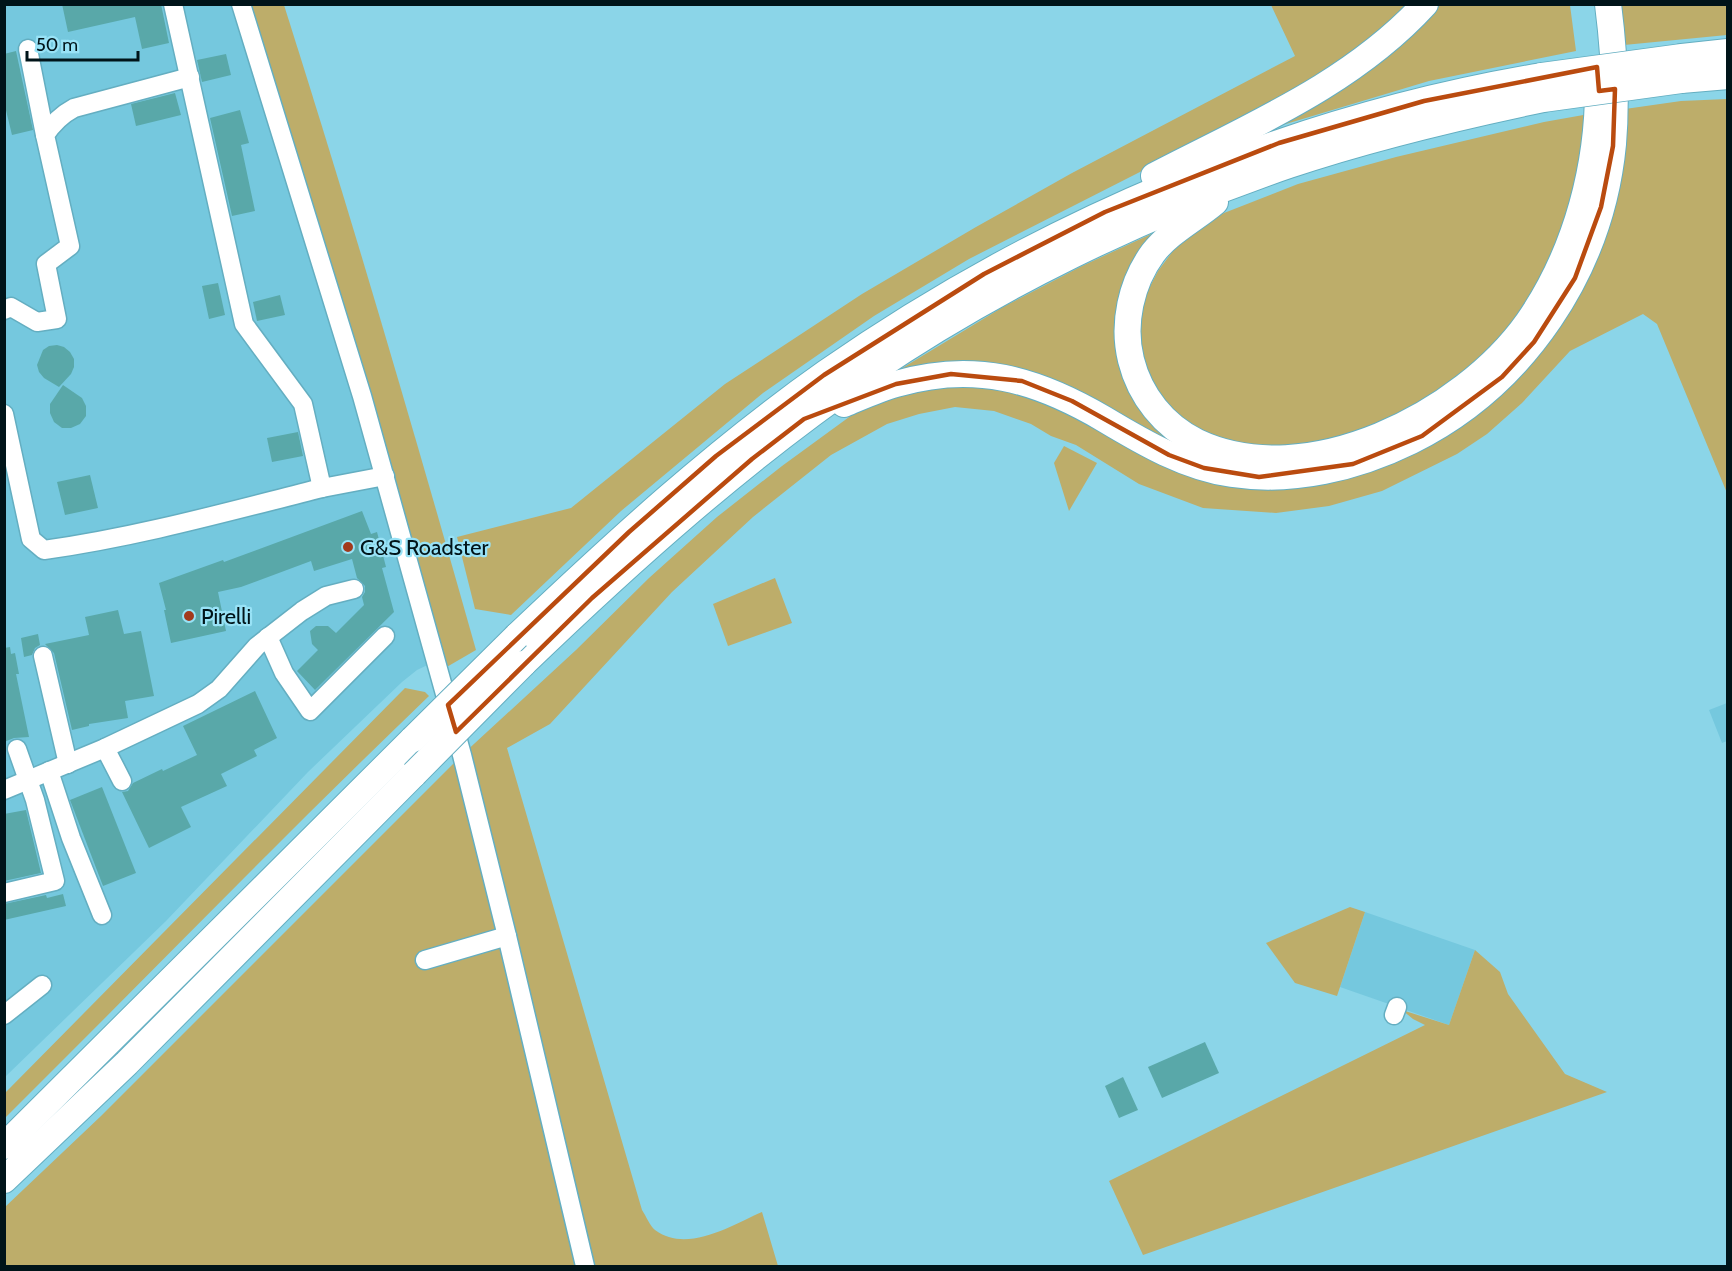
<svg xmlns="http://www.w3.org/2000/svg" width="1732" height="1271" font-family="Cabin,sans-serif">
<rect width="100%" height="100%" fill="#8bd5e8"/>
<g fill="#75c8de">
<polygon points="5,5 241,5 436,661 417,670 402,682 308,772 166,921 5,1077"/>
<polygon points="1727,703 1727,741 1722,743 1709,710"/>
<polygon points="1365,912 1475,950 1449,1025 1340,987"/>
</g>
<g fill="#bdad6a">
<path d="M241,5H284C352,219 415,434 476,650L445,668Z"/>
<polygon points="1271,5 1410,5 1331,70 1256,113 969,259 874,316 763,393 621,511 511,615 475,609 457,537 571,508 725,384 862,294 976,227 1072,173 1295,56"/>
<polygon points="1440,5 1570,5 1576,51 1429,81 1249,135 1403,42"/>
<polygon points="1619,5 1727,5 1727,35 1624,45"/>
<path d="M1727,99V493L1657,324L1643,314L1570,351L1522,403L1487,434L1457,454L1382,491L1329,506L1276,513L1203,508L1139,484L1076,445L1051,436L1031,424L994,411L955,407L919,414L887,424L831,455L753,517L672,592L550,724L507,748L642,1210C646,1216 650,1226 655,1230C687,1254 732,1225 762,1212L778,1266H5V1207L101,1116L462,755L576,650L649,578L717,517L782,466L856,412L893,397L923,389L999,385L1054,407L1228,484L1515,377L1625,109L1681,101Z"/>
<polygon points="1589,114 1584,165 1545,278 1511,327 1467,371 1417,408 1365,432 1299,448 1263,449 1212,436 1178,417 1153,387 1142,359 1140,327 1144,298 1158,271 1181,240 1224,213 1298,184 1396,157 1544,122"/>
<path d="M1601,125H1606C1596,270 1514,396 1376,449C1327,467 1272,476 1221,465C1164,453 1118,418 1067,392C1017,365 955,359 901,374L899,370L1003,307L1082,266L1162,229L1164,233C1134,260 1119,298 1121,338C1123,380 1142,414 1176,437C1286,511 1447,428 1521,338C1573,275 1593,204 1601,125Z"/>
<polygon points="1064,446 1097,463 1069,511 1054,463"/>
<polygon points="775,578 792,623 728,646 713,604"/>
<path d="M405,688L425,692L429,696C285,834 146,978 5,1118V1093Z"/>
<polygon points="1350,907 1365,912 1337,996 1295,983 1266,943"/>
<polygon points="1475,950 1500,972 1508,994 1565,1074 1607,1092 1143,1255 1109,1181 1425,1025 1413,1019 1402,1010 1449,1025"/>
</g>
<g fill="#59a8a9">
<polygon points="62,4 161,4 169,43 142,49 135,17 68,32"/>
<polygon points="16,51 33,130 12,135 4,102 4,54"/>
<polygon points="226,54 231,75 202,82 197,60"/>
<polygon points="175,93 181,115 136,126 131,104"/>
<polygon points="240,110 249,143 241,145 255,211 232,216 210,118"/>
<polygon points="218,283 225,315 209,319 202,286"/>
<polygon points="280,295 285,315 257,321 253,302"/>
<polygon points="57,345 64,347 70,352 74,359 74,367 71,374 59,387 44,378 39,372 37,365 43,350 49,346"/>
<polygon points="63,385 82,398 86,406 86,416 80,424 71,428 62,428 54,422 50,413 50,404"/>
<polygon points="298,432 303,456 272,462 267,438"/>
<polygon points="90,475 98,508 65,515 57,482"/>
<polygon points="362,511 371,534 377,532 386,567 382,568 394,612 315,690 297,671 318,650 312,644 310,631 316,626 328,626 336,633 364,605 362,597 365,592 365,586 357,578 352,559 314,571 311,561 241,587 218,592 226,631 171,643 164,610 166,610 159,583 223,560 224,562"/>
<polygon points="118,610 124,634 141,631 154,696 125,701 128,718 89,724 89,726 72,730 54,653 45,644 89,635 85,617"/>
<polygon points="38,634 40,645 35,648 32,655 24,657 21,638"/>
<polygon points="10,647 11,654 15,653 19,674 16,674 29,737 14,738 4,742 4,648"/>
<polygon points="255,691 277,738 254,750 257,756 221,774 227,786 181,807 191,827 149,848 122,792 128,791 133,783 162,769 163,771 197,755 183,726"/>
<polygon points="102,787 136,873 103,886 70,800"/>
<polygon points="26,810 41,873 4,881 4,814"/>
<polygon points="63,894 66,906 4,920 4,904 46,895 47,898"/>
<polygon points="1205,1042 1219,1073 1162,1098 1148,1067"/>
<polygon points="1123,1077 1138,1110 1119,1118 1105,1086"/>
</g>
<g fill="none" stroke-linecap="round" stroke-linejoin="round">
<g stroke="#64aec1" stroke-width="21">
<g id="minor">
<polyline points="173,4 244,324 303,404 322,488 385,476"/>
<polyline points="241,4 362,396 462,755 507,936 585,1266"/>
<polyline points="28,49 45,135"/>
<path d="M4,310L11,307L37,322L57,319L46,264L70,246L45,135C53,123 61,115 74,108L190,77"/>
<path d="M4,414L31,539L44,550C138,537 230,511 322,488"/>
<polyline points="268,637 284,673 310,711 385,636"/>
<polyline points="43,656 68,764"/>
<polyline points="105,748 122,781"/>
<polyline points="49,771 71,838 102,915"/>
<polyline points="4,790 105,748 198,704 219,689 257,646 302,611 326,596 354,589"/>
<polyline points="4,893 55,881 35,800 17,749"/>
<polyline points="425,960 507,936"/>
<polyline points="4,1015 42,985"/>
<polyline points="1394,1015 1397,1007"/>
</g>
</g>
<g stroke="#64aec1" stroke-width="28">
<g id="highway">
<polyline points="1682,57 1728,52"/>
<polyline points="1681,80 1728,76"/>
<path d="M1154,176C1248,127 1352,84 1425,4"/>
<path d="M1215,202C1195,219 1169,232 1153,253C1131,283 1122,324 1131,360C1140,396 1164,426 1197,442C1307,494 1463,414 1528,322C1577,251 1600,163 1598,76"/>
<path d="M844,404C861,397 878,389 896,384C974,361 1036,379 1104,419C1144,443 1185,467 1232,474C1293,483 1356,468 1411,441C1524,385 1601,270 1613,144C1617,97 1614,51 1608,4"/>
<path d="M517,636C615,543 715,451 826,373C1038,225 1286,119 1542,76"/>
<path d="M523,664C632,559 744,459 869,373C995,287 1145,214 1289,165C1372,137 1457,117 1543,99"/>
<polyline points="4,1146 413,739"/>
<polyline points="4,1180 127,1063 414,774"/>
</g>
</g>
<use href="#minor" stroke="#fff" stroke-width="18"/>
<use href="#highway" stroke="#fff" stroke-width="26"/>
<g stroke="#64aec1" stroke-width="28" stroke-linecap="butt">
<g id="highway-bridge">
<polyline points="1542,76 1682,57"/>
<polyline points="1543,99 1681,80"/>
<polyline points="413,739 517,636"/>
<polyline points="414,774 523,664"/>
</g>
</g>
<use href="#highway-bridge" stroke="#fff" stroke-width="26"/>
</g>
<path fill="none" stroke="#ba4b0f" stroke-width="4.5" stroke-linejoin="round" d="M1597,67L1599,91L1615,89L1613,146L1601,207L1575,278L1534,342L1502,377L1422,436L1353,464L1259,477L1204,468L1169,455L1072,401L1022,381L951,374L896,384L804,419L752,459L592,598L456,732L448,705L629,532L716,456L824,375L984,274L1105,212L1279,143L1424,101Z"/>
<g fill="#a23a1c" stroke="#98e2f6" stroke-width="2">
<circle cx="348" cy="547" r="6"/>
<circle cx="189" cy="616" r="6"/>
</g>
<g text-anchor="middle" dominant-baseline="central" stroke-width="4.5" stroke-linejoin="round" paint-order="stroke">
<g font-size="22" fill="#001419" stroke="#98e2f6" text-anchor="start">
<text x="360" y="547">G&amp;S Roadster</text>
<text x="201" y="616">Pirelli</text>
</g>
</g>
<rect width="1732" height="1271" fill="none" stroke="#001419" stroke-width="12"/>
<path d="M27 51v9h111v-9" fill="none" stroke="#001419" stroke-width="3"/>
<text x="36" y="51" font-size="18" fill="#001419" stroke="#98e2f6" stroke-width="4.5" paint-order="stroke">50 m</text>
</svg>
